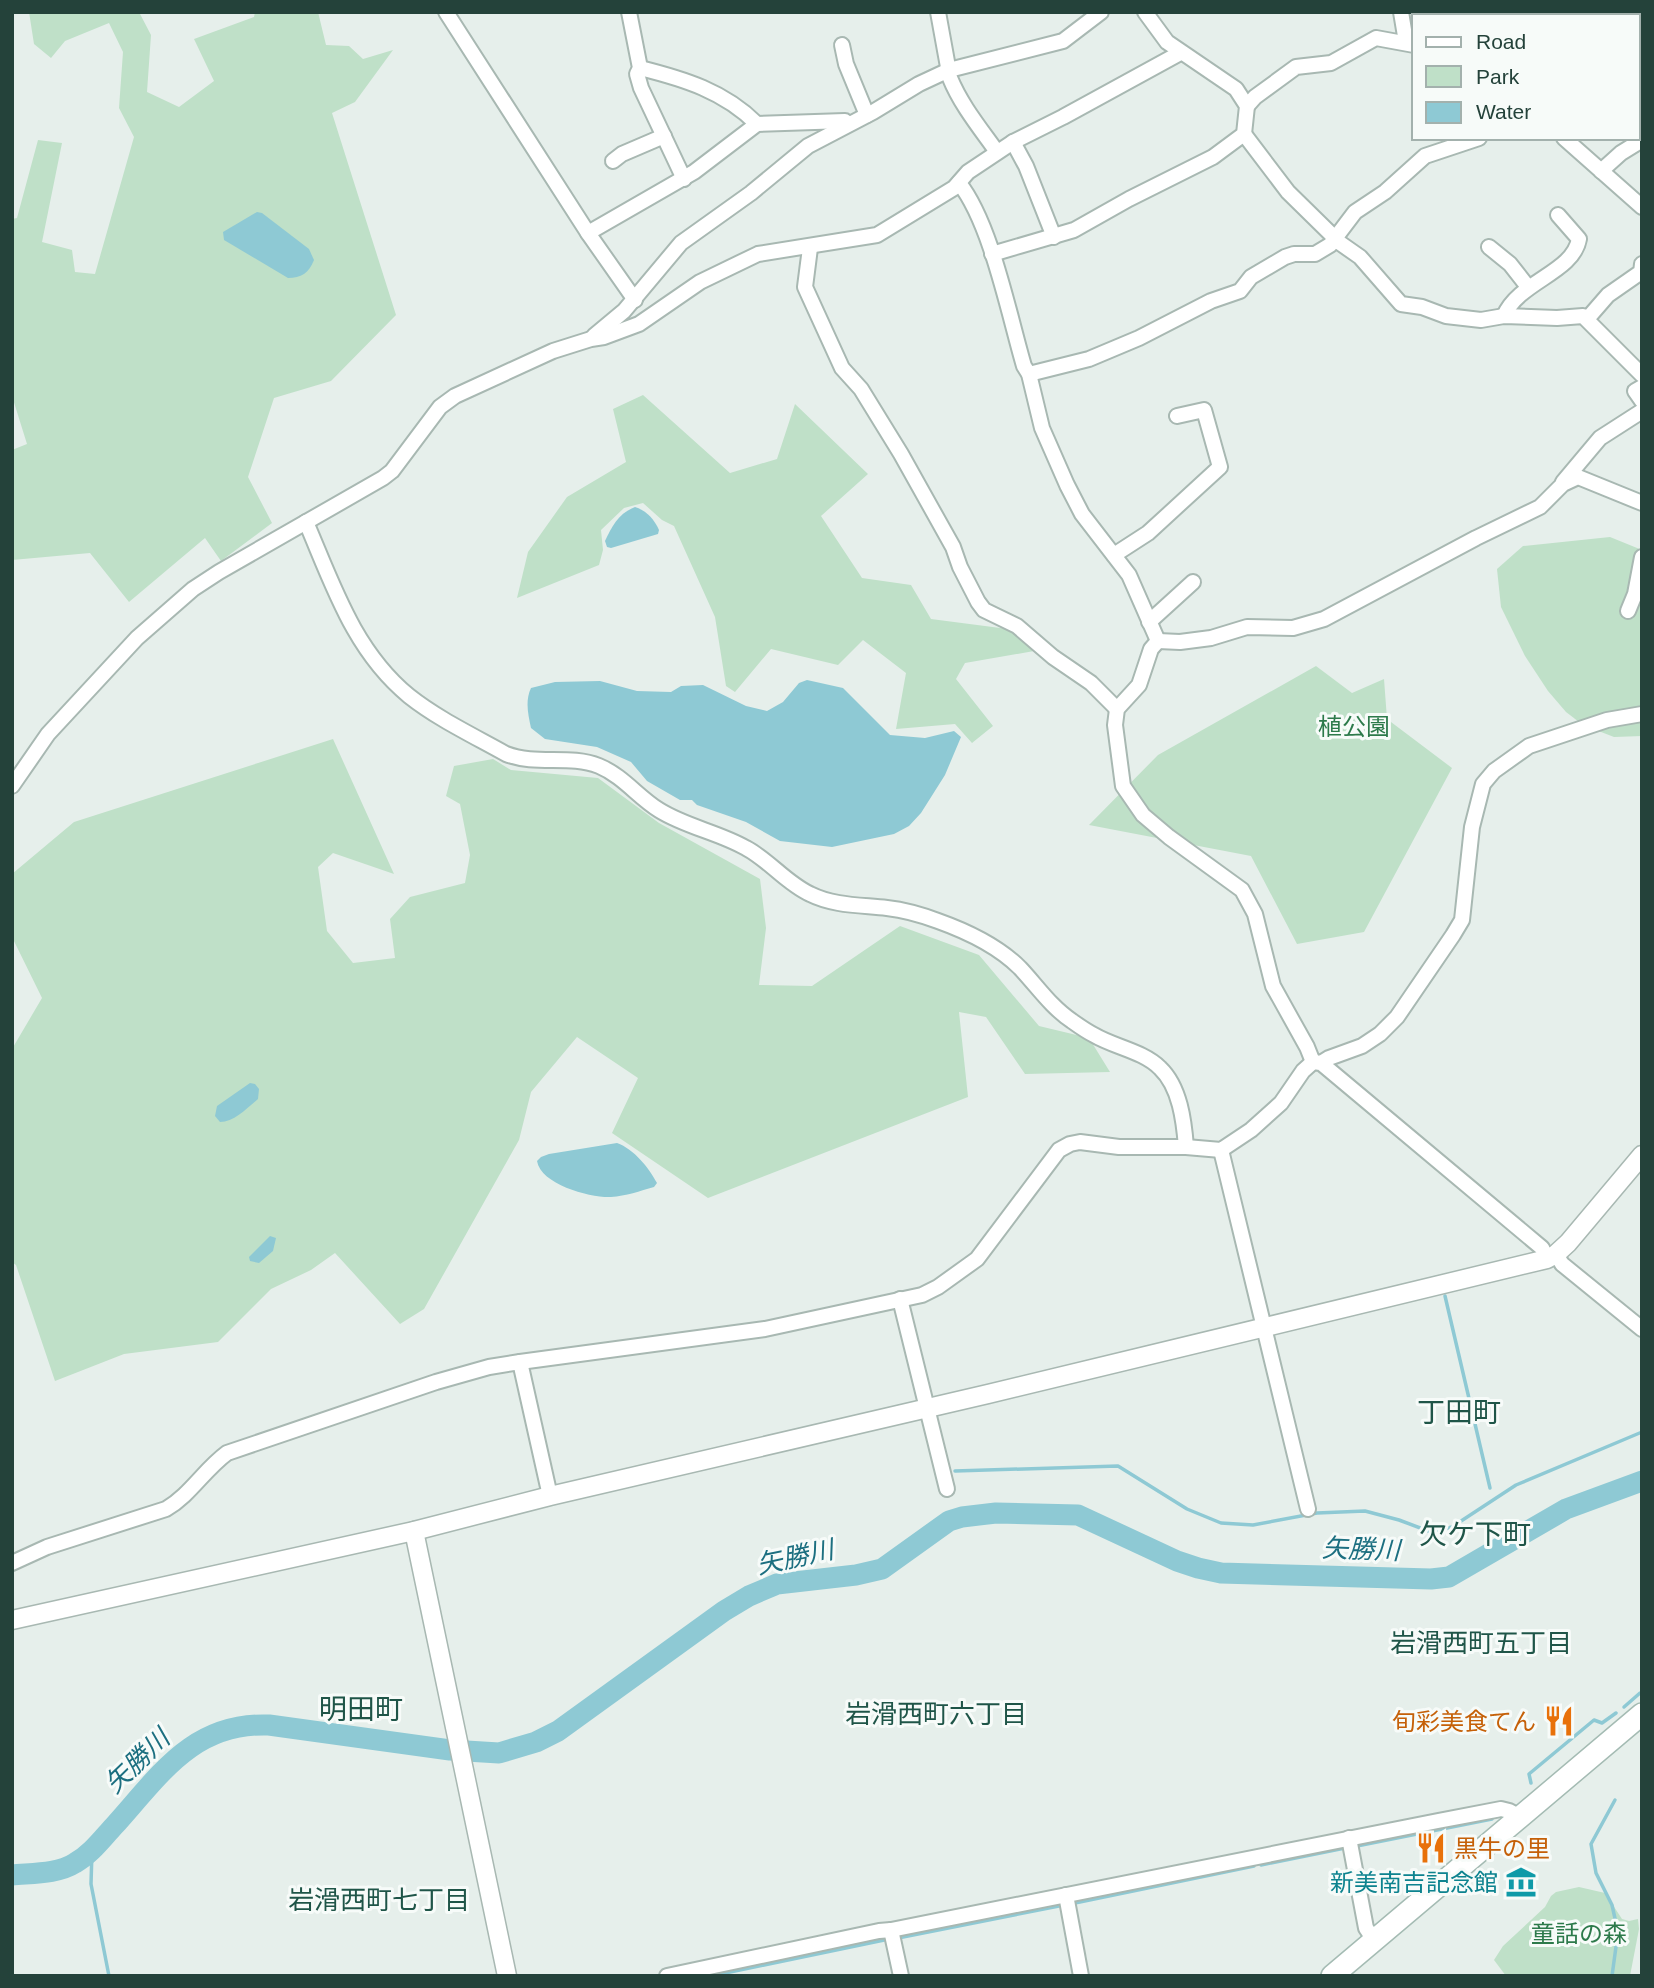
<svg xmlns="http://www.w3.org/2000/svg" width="1654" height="1988" font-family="Arial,'Noto Sans JP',sans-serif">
<rect width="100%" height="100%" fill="#e6efeb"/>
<g fill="#bfe0c8">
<polygon points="29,12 139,12 151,35 147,92 179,107 214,81 194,39 254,17 255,12 318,12 326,45 349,46 363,59 393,50 355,102 332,113 396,315 331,381 274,398 248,477 272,523 221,561 205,538 129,602 90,553 12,560 12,450 27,444 12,396 12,219 17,218 38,140 62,143 42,242 72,250 75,272 95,274 134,137 119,108 123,52 109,23 65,41 51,58 34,44"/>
<polygon points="643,395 730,473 777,459 795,404 868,474 821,516 862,578 911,585 931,619 1008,629 1034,651 965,663 956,679 993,726 972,743 955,724 896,729 906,673 863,640 838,665 771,649 735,692 726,686 715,617 674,526 662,520 643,503 624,508 601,530 603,550 599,565 517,598 528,552 567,497 626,462 613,409"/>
<polygon points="1610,537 1642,550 1642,736 1614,737 1583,725 1566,712 1548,691 1525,656 1501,607 1497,569 1523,546"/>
<polygon points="1316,666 1352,693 1384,679 1387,719 1452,768 1364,932 1297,944 1251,856 1089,825 1158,755"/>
<polygon points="333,739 394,874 333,853 318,867 327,931 353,963 395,958 390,919 410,897 465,883 470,855 460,804 446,796 454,766 493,759 511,770 598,778 659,823 760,879 766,928 759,985 812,986 900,926 979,955 1039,1026 1089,1038 1110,1072 1025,1074 986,1017 959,1012 968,1097 708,1198 612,1133 638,1078 577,1037 531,1092 519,1140 424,1309 400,1324 335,1253 311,1270 271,1289 218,1342 124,1354 55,1381 16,1265 12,1262 12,1049 42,998 12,937 12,874 74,822"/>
<polygon points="1579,1887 1605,1893 1622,1919 1629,1921 1638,1919 1639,1929 1630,1976 1506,1976 1494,1960 1503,1946 1545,1907 1551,1896 1556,1892"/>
</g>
<g fill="#8ec9d4">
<path d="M257,212L262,213L309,249L314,260C309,273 301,278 288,278L224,240L223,232Z"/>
<path d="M635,507C647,511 654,519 659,530L658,534L611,548L607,547L605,541C612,526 619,513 635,507Z"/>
<path d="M807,680L843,688L890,735L925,738L954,731L961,737L945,775L921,813L909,826L894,834L832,847L780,841L746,822L697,805L692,800H680L647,781L631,762L597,747L545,739L531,728C528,714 525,701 531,688L555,682L600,681L637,691L671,692L681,686L703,685L746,706L767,711L783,702L799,683Z"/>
<path d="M250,1083L255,1084L259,1089L258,1099C247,1108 234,1122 220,1122L215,1116L217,1106Z"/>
<path d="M617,1143C634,1149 649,1168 657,1183L654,1187C640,1191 626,1196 611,1197C591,1198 541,1185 537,1161L541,1157L549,1154Z"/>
<polygon points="270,1236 276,1238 273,1251 259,1263 250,1261 249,1257"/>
</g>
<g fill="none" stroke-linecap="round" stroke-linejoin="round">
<g stroke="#8ec9d4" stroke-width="3.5">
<polyline points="1445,1296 1490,1488"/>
<polyline points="955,1471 1118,1466 1187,1509 1221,1523 1253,1525 1317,1513 1365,1511 1399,1520 1431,1532 1452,1527 1516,1485 1642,1432"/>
<polyline points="1624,1707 1640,1693"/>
<polyline points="1531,1783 1529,1774 1594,1720 1602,1723 1616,1713"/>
<polyline points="1357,1846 1492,1819"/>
<polyline points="92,1851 91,1884 109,1976"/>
<polyline points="1261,1865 1345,1848"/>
<polyline points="1075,1903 1254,1866"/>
<polyline points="898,1938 1064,1905"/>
<polyline points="711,1976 889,1939"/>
<polyline points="1612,1976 1618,1932 1612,1905 1596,1873 1591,1844 1615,1800"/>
</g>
<path stroke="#8ec9d4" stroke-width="21" d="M12,1875C32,1873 58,1874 75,1863C91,1854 102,1839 114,1826C160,1775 193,1722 269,1725L450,1750L499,1753L536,1742L558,1731L724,1611L749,1596L777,1584L856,1575L882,1569L949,1521L962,1517L996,1513L1078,1515L1177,1561L1198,1568L1221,1573L1431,1579L1449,1577L1566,1509L1642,1481"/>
<g stroke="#a8b8b2" stroke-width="18">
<g id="minor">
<polyline points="446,12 588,233 635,300"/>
<polyline points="629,12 640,68 637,74 641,88 684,179"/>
<path d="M938,12L950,78C961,105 980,128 997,152"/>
<polyline points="1401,12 1406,42"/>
<polyline points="1481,12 1483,16"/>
<polyline points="1593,16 1596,12"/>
<polyline points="842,45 846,64 867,115"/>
<path d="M640,68C684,79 724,91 757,124"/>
<polyline points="1247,106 1255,97 1296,67 1331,63 1376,38 1414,45"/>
<polyline points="1244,134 1288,192 1340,243 1360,257 1401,304 1422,307 1446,316 1481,320 1504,316 1557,318 1583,316 1642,375"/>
<polyline points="1564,138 1642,207"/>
<polyline points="1013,142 1026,166 1054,237"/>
<polyline points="613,161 622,154 664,136"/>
<polyline points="1601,171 1621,153 1642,140"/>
<path d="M959,183C991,223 1009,315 1024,366L1029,374L1042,428L1067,485L1082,514L1129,575L1158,641"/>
<polyline points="588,233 694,172 757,124 845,121"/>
<polyline points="1489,247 1510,264 1528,287"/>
<polyline points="810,248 805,287 842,368 861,389 901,454 953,547 960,567 978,602 984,610 1017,626 1053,657 1091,683 1117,709"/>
<polyline points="992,254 1074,230 1129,199 1213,157 1244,134 1247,106 1236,89 1167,42 1145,12"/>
<path d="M1504,316C1519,281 1573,273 1579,239L1558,215"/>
<polyline points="1588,318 1608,295 1641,272 1642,264"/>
<polyline points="594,336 624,311 681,243 751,193 808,146 873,112 919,84 949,70 1063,41 1101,12"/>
<polyline points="1029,374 1089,359 1139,338 1211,301 1240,291 1251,277 1285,257 1294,254 1315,254 1330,245 1355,212 1385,192 1425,156 1479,138"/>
<polyline points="1642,387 1635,391 1642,401"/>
<polyline points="1563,482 1600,438 1642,411"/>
<path d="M306,522C333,585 354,651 409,696C438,719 474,736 506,754C537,766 569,754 599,766C623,776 638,797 659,810C686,827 718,832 746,848C769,860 786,883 810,894C834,906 861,905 887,908C905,910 922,915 938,921C966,931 999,947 1020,968C1037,986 1051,1007 1072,1021C1079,1026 1086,1031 1094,1035C1114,1047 1143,1051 1160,1068C1180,1087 1184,1121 1186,1147"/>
<polyline points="1114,555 1148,533 1220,467 1204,410 1177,416"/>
<polyline points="1628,611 1635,594 1642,557"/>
<polyline points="1149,622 1193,582"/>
<polyline points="1158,641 1180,642 1211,638 1247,627 1293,628 1324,619 1476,538 1540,507 1563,484 1578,477 1642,503"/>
<polyline points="1158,641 1151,649 1139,685 1117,709 1115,725 1123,786 1143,815 1169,837 1242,890 1255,914 1273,986 1307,1047 1313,1062"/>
<polyline points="12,786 48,734 137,638 193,589 219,572 383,478 392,471 440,407 455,396 553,351 591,339 604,337 639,324 700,282 758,254 877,235 954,188 968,172 1013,142 1063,117 1180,53"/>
<polyline points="1321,1063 1329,1058 1362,1046 1380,1034 1397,1017 1453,935 1462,920 1472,827 1483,784 1494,771 1529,746 1607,720 1642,714"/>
<polyline points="1221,1150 1308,1509"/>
<polyline points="1556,1254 1562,1264 1642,1329"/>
<polyline points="900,1299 947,1489"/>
<polyline points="520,1362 550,1496"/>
<path d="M12,1563L47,1547L166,1509C190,1495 204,1470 227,1453L436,1382L489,1367L520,1362L765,1329L922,1295L938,1287L977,1259L1059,1150L1070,1144L1080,1142L1119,1147H1186L1221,1150L1251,1130L1281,1103L1303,1071L1313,1062L1321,1063L1542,1248L1547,1259"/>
<polyline points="1349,1838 1366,1928 1374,1940"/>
<polyline points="1066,1895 1081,1976"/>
<polyline points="891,1930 901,1976"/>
<polyline points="667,1976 879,1931 891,1930 1438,1821 1501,1809 1509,1811 1520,1817"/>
</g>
</g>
<g stroke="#a8b8b2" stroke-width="21">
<g id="tertiary">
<polyline points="414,1531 507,1976"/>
<polyline points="12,1620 414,1531 550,1496 988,1394 1547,1259 1556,1254 1568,1243 1642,1155"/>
</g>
</g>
<g stroke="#a4bbb3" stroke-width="24">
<polyline id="secondary" points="1332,1976 1642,1714"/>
</g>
<use href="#minor" stroke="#fff" stroke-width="14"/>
<use href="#tertiary" stroke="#fff" stroke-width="18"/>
<use href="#secondary" stroke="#fff" stroke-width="21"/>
</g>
<defs>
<g id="restaurant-bare" transform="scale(2.415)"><path d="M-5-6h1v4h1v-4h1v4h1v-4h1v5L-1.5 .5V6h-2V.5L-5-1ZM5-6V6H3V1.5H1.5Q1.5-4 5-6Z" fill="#e8710a" stroke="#f7fbf9" stroke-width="2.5" paint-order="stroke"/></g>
<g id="museum-bare" transform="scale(2.415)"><path d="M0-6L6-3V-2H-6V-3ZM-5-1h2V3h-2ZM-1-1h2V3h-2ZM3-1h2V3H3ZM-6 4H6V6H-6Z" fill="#0f9aa8" stroke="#f7fbf9" stroke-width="2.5" paint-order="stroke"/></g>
</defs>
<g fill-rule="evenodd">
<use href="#restaurant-bare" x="1559" y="1721"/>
<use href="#restaurant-bare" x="1431" y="1848"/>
<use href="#museum-bare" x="1521" y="1882"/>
</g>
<g text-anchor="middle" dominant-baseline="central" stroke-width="6" stroke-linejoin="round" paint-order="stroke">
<g font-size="24" fill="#2d7a4b" stroke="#f7fbf9">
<text x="1354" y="726">植公園</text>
<text x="1579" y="1933">童話の森</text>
</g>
<g font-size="24" fill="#c56008" stroke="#f7fbf9" text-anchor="end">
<text x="1536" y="1721">旬彩美食てん</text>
<text x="1454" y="1848" text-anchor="start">黒牛の里</text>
</g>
<g font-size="24" fill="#0d838f" stroke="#f7fbf9" text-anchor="end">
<text x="1498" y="1882">新美南吉記念館</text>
</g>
<g font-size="26" font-style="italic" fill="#1c6f80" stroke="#f7fbf9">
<text transform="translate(1361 1549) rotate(2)">矢勝川</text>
<text transform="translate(795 1557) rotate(-12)">矢勝川</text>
<text transform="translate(137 1761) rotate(-44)">矢勝川</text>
</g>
<g font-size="26" fill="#1f5548" stroke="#f7fbf9">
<text x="1481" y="1643">岩滑西町五丁目</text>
<text x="936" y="1714">岩滑西町六丁目</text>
<text x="379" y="1900">岩滑西町七丁目</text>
</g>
<g font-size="28" fill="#1f5548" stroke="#f7fbf9">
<text x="1459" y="1412">丁田町</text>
<text x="1475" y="1534">欠ケ下町</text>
<text x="361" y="1709">明田町</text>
</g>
</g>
<rect width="1654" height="1988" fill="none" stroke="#24423a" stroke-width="28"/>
<rect x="1412" y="14" width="228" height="126" fill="#f7fbf9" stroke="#a3b1ad" stroke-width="2"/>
<rect x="1426" y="37" width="35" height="10" fill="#ffffff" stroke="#a3b1ad" stroke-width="2"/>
<text x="1476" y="49" font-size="21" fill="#24423a">Road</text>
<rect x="1426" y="66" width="35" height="21" fill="#bfe0c8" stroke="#a3b1ad" stroke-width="2"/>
<text x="1476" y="84" font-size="21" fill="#24423a">Park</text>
<rect x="1426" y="102" width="35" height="21" fill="#8ec9d4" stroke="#a3b1ad" stroke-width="2"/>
<text x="1476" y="119" font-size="21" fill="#24423a">Water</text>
</svg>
